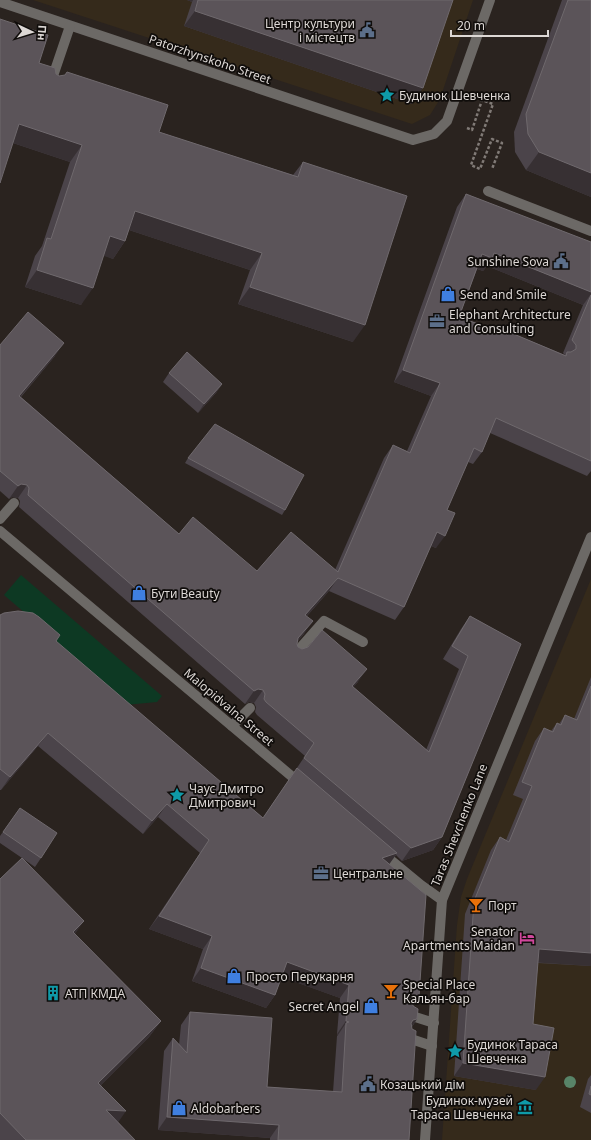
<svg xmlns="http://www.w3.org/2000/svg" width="591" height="1140" font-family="'Noto Sans',sans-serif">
<rect width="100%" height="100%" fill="#2a231f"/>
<g fill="#352a1b">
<polygon points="33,0 473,0 440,99 430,115 412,124"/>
<polygon points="591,579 591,1140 442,1140 457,925 461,897 467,879"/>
</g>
<polygon fill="#0d3923" points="21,575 162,696 157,702 125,705 70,659 53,637 4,595"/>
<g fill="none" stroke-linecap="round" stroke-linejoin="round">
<polyline stroke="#807a76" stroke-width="2.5" stroke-dasharray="3 2" stroke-linecap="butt" points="467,128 472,130 482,100 493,104 471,165 480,169 492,139 502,143 492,169"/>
<g stroke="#6c6966" stroke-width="10">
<polyline points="0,2 413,140 434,134 447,121 490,0"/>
<polyline points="51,82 70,26"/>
<polyline points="488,191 591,231"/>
<polyline points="0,519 14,503"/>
<polyline points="0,531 302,785"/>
<polyline points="294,655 324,621 363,642"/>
<polyline points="232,726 250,708"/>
<polyline points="381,852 421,885 442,900"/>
<polyline points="409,1015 434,1023"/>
<polyline points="408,1038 432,1046"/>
<polyline points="425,1140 442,900 591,537"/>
</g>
</g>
<circle fill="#588468" cx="570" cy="1082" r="6"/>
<g fill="#4b444a" fill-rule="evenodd">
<polygon points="187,0 453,0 412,104 184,26 192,2"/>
<polygon points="562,0 591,0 591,197 526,170 515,152 514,132"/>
<polygon points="39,63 59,76 159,132 293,175 303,162 353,342 238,304 250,270 129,230 125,241 113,259 104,255 81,305 25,287 35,256 42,246 70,162 13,143"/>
<path d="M466,194L591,242V471L587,476L490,433L482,452L473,464L468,462L447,510L436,548L431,546L404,607L395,620L329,591L307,616L304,634L297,642V644L298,647L358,682L353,687L426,750L459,669L443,659L461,629L470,616L521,644L442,837L433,850L402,861L396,855L389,864L413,1004L417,1019L412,1027L409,1140H270V1138L158,1130L164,1051L173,1038L179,1045L181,1025L190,1012L267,1087L333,1092L337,1036L338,1035L337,1034L340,998L282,977L275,995L266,1008L192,981L203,949L149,929L200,853L158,817L143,834L38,746L1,790H0V615L56,642L263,818L305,756L257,715L255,712L256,707L254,703L249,702L245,704L19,507L20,501L18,498L12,497L9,499L0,491V345L55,356L21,397L179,534L257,571L335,570L384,458L393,445L407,451L431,396L394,382L457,207ZM487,266L583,305L563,353L565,355L509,332L508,334L459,317L477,269L483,271Z"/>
<polygon points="169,373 222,384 216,393 198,413 163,382"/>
<polygon points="188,458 285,510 282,515 185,463"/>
<polygon points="591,677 591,966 538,963 533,1024 536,1090 454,1076 465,914 491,850 500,837 506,840 523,799 513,795 535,741 544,728 551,731 557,723 559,724 565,715 574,719"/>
<polygon points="20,808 41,858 35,867 22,858 75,934 161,1021 149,1037 101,1085 118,1122 135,1140 0,1140 0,879 22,858 0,843 0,836"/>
<polygon points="591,1075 591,1113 580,1107 588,1079"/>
</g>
<g fill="#373033">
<polygon points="187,0 193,0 192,2"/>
<polygon points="195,11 423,88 412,104 184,26"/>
<polygon points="19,124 82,145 70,162 7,141"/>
<polygon points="539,152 591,173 591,197 526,170"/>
<polygon points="135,211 262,253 250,270 123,228"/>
<polygon points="110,236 125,241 113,259 98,254"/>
<polygon points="494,253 591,292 591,294 583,305 487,266 483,271 473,267 482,254"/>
<polygon points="37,270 93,288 81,305 25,287"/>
<polygon points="250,287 365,325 353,342 238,304"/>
<polygon points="64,343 55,356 10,409 19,396"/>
<polygon points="403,370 440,383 431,396 394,382"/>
<polygon points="222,384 216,393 198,413 204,404"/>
<polygon points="21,484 27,485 18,498 12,497 9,499 18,486"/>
<polygon points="437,532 445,536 436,548 428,545"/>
<polygon points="338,578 329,591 296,628 305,615"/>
<polygon points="313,621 304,634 289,651 298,638"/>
<polygon points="367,669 358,682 343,699 352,686"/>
<polygon points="258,689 263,690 254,703 249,702 245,704 254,691"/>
<polygon points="48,733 38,746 1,790 10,777"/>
<polygon points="167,804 158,817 143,834 152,821"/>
<polygon points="442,837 433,850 402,861 411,848"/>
<polygon points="397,853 388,866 382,858"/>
<polygon points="159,916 212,936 203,949 149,929"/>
<polygon points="84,921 73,937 73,932"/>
<polygon points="539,949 591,953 591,966 530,962"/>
<polygon points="287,962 349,985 340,998 278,976"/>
<polygon points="201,968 275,995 266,1008 192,981"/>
<polygon points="419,996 410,1009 405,1010 414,997"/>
<polygon points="417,1019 408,1032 404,1033 413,1020"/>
<polygon points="161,1021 149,1037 87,1099 98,1083"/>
<polygon points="346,1021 349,1022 346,1023 338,1035 337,1034"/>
<polygon points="463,1063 545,1077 536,1090 454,1076"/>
<polygon points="106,1110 126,1111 115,1127"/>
<polygon points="167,1117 279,1125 270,1138 158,1130"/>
</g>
<g fill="#5b5459" stroke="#6f696d">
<polygon points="198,0 453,0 423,88 195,11"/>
<polygon points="568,0 591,0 591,173 539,152 528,134 526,114"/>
<polygon points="0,19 48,35 39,63 55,68 56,74 59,76 65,75 67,72 168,105 159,132 298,177 303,162 407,196 365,325 250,287 262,253 135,211 125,241 110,236 93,288 37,270 47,238 51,239 82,145 19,124 0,183"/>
<polygon points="466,194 591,242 591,292 494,253 492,258 482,254 459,317 508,335 509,332 566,356 567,352 571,352 576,349 576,345 572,340 591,295 591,461 496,418 482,452 474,448 447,510 455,513 445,536 437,532 404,607 338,578 305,615 313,621 298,638 297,644 298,647 302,649 308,647 322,630 367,669 352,686 429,752 468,656 452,646 470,616 521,644 442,837 411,848 304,758 314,743 266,702 264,699 265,694 263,690 258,689 254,691 28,495 29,488 27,485 21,484 18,486 0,471 0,345 28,312 64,343 19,396 179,534 193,517 257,571 291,532 338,572 393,445 410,453 440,383 403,370"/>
<polygon points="187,352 222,384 204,404 169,373"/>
<polygon points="215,424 304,475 285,510 188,458"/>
<polygon points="18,611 33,613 39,617 60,635 56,641 263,818 297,768 397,853 382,858 426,895 419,996 414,997 412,1000 413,1006 418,1009 417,1019 413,1020 411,1023 412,1029 416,1031 409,1140 278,1140 279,1125 167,1117 173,1038 187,1053 190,1012 272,1018 267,1087 342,1092 346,1023 349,1022 346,1021 349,985 287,962 275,995 201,968 212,936 159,916 209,840 167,804 152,821 48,733 10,777 0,769 0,615 4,613"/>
<polygon points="591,686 591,953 539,949 533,1024 554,1028 545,1077 463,1063 474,901 500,837 509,842 532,786 522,782 544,728 553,732 557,723 561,725 565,715 577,720"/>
<polygon points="20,808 57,833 41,858 3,832"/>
<polygon points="22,858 84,921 73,932 161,1021 98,1083 126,1111 106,1110 135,1140 26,1140 0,1113 0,879"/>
<polygon points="591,1086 591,1095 589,1094"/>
</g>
<defs>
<g id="civic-bare" transform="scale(1.2)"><path d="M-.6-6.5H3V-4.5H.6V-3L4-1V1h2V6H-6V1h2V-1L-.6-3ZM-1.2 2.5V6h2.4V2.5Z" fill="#5c6f8a" stroke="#100d0b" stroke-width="2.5" paint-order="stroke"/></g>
<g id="sight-bare" transform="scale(1.2)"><path d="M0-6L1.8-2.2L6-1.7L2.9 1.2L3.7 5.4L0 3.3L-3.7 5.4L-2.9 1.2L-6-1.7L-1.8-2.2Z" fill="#0f9aa8" stroke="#100d0b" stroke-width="2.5" paint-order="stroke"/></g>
<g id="shop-bare" transform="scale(1.2)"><path d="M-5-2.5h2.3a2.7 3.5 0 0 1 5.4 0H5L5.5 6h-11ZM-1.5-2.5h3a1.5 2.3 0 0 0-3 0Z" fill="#3f7fe0" stroke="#100d0b" stroke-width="2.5" paint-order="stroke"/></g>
<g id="office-bare" transform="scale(1.2)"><path d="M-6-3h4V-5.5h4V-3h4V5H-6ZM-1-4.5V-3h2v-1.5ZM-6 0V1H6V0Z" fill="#5c6f8a" stroke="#100d0b" stroke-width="2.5" paint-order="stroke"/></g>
<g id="bar-bare" transform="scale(1.2)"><path d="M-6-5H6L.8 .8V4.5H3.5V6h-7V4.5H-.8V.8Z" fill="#e8710a" stroke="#100d0b" stroke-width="2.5" paint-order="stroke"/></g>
<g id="hotel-bare" transform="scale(1.2)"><path d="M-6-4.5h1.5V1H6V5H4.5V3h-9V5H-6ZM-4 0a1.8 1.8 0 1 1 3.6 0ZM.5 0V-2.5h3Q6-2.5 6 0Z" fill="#d1479c" stroke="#100d0b" stroke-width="2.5" paint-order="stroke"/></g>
<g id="building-bare" transform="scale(1.2)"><path d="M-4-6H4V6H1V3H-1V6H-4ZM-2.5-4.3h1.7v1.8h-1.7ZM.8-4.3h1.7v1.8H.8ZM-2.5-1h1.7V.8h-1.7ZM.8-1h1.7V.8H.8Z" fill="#0f9aa8" stroke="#100d0b" stroke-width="2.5" paint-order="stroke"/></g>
<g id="museum-bare" transform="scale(1.2)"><path d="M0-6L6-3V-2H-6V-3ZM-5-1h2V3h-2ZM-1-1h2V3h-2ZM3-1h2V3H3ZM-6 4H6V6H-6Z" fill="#0f9aa8" stroke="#100d0b" stroke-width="2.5" paint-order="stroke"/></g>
</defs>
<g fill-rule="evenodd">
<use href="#civic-bare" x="367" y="30"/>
<use href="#sight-bare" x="387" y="95"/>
<use href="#civic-bare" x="561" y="261"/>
<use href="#shop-bare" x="448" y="294"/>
<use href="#office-bare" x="437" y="321"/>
<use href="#shop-bare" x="139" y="593"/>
<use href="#sight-bare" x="177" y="795"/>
<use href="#office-bare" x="321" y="873"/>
<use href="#bar-bare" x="476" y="905"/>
<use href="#hotel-bare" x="527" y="938"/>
<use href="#shop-bare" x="234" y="976"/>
<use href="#bar-bare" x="391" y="991"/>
<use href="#building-bare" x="53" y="993"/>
<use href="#shop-bare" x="371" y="1006"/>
<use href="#sight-bare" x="455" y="1051"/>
<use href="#civic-bare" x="368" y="1084"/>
<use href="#museum-bare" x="525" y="1107"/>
<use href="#shop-bare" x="179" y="1108"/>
</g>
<g text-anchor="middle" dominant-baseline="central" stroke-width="3.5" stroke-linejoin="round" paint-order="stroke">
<g font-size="12" fill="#ddd8d5" stroke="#100d0b" text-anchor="start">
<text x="355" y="23" text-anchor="end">Центр культури<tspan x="355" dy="14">і містецтв</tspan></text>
<text x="399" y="95">Будинок Шевченка</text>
<text x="549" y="261" text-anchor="end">Sunshine Sova</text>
<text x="460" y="294">Send and Smile</text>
<text x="449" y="314">Elephant Architecture<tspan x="449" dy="14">and Consulting</tspan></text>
<text x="151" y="593">Бути Beauty</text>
<text x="189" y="788">Чаус Дмитро<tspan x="189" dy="14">Дмитрович</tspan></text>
<text x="333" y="873">Центральне</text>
<text x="488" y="905">Порт</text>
<text x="515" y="931" text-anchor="end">Senator<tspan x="515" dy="14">Apartments Maidan</tspan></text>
<text x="246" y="976">Просто Перукарня</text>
<text x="403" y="984">Special Place<tspan x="403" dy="14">Кальян-бар</tspan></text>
<text x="65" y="993">АТП КМДА</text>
<text x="359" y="1006" text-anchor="end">Secret Angel</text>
<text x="467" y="1044">Будинок Тараса<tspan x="467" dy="14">Шевченка</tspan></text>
<text x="380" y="1084">Козацький дім</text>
<text x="513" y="1100" text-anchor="end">Будинок-музей<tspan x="513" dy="14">Тараса Шевченка</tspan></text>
<text x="191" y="1108">Aldobarbers</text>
</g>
<g font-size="12" fill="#ddd8d5" stroke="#100d0b">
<text transform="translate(210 59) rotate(19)">Patorzhynskoho Street</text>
<text transform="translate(229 707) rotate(40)">Malopidvalna Street</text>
<text transform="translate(459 825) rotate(-68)">Taras Shevchenko Lane</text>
</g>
</g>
<g transform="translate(32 32) rotate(94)" stroke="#100d0b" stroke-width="3" paint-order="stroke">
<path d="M0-3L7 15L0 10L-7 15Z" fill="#ddd8d5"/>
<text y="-6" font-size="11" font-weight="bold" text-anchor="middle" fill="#ddd8d5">Пн</text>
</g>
<path d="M451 30v6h97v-6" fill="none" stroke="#ddd8d5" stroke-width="2"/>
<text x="457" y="30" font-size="12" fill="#ddd8d5" stroke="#100d0b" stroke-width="3" paint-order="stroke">20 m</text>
</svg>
